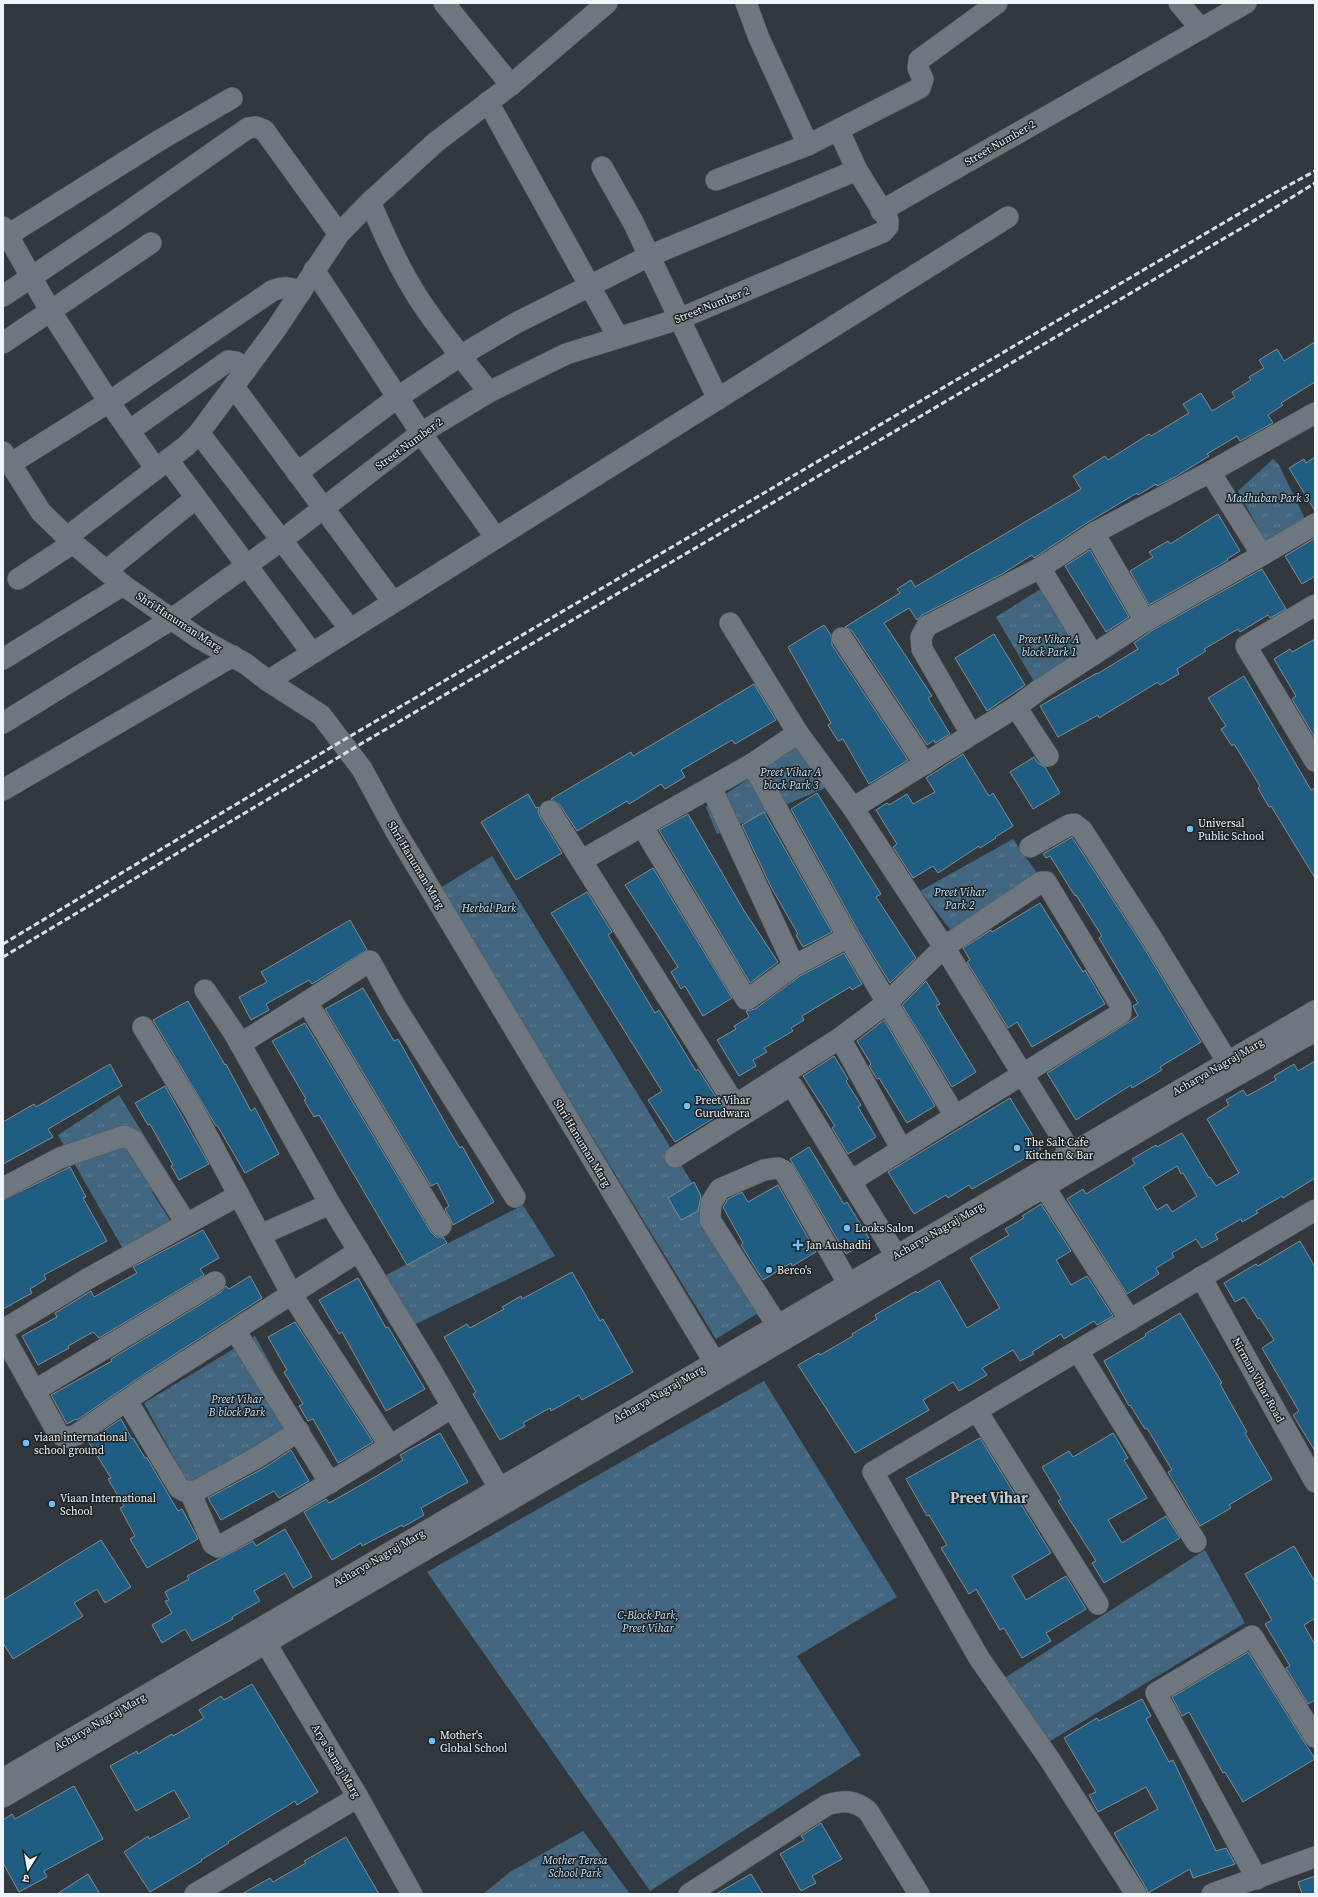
<svg xmlns="http://www.w3.org/2000/svg" width="1318" height="1897" font-family="'Source Serif 4','Noto Sans Devanagari',serif">
<defs>
<pattern id="park-tufts" width="24" height="20" patternUnits="userSpaceOnUse"><rect width="24" height="20" fill="#436680"/><path d="M3 7l-1-3M5 7V3M7 7l1-3M15 17l-1-3M17 17v-4M19 17l1-3" fill="none" stroke="#5e7c93"/></pattern>
</defs>
<rect width="100%" height="100%" fill="#31393f"/>
<g fill="url(#park-tufts)">
<polygon points="1273,459 1279,465 1305,519 1266,543 1238,491"/>
<polygon points="1047,585 1091,656 1039,690 996,617"/>
<polygon points="799,745 825,788 717,834 706,807"/>
<polygon points="1013,839 1039,876 953,933 920,891"/>
<polygon points="492,856 768,1307 716,1339 440,888"/>
<polygon points="119,1095 170,1177 152,1192 173,1225 123,1249 58,1135"/>
<polygon points="523,1205 555,1256 414,1325 386,1275"/>
<polygon points="255,1336 303,1424 190,1487 144,1403"/>
<polygon points="764,1381 897,1597 797,1656 861,1755 650,1891 427,1572"/>
<polygon points="1205,1550 1245,1623 1034,1751 992,1686"/>
<polygon points="583,1831 630,1894 483,1894 510,1872"/>
</g>
<g fill="#205d83" stroke="#838c93" fill-rule="evenodd">
<polygon points="1315,342 1315,382 1281,403 1283,405 1268,415 1273,423 1240,441 1237,436 1207,454 1209,456 1175,477 1157,486 1156,484 1138,495 1137,493 1085,524 1034,558 1032,555 1002,574 922,615 917,620 909,608 884,623 932,696 928,698 950,734 935,743 934,740 927,745 852,631 845,627 900,593 897,589 911,580 915,587 1081,489 1073,476 1105,456 1108,460 1149,434 1151,436 1189,413 1183,404 1201,393 1212,411 1235,397 1232,392 1251,380 1249,377 1264,368 1259,360 1277,349 1284,361"/>
<polygon points="1315,457 1315,511 1289,468 1304,459 1306,463"/>
<polygon points="1218,514 1240,551 1227,559 1228,560 1149,605 1130,571 1153,557 1149,552 1168,541 1170,544"/>
<polygon points="1315,538 1315,576 1302,584 1285,556"/>
<polygon points="1090,550 1129,617 1106,632 1065,566"/>
<polygon points="1262,569 1286,609 1270,618 1268,615 1240,632 1238,629 1204,649 1206,651 1177,669 1179,674 1160,685 1158,682 1099,718 1098,715 1058,737 1040,706 1097,673 1097,674 1138,649 1134,643 1151,631"/>
<polygon points="824,625 831,635 832,645 908,760 869,784 843,739 838,741 828,725 831,723 788,647"/>
<polygon points="994,634 1025,685 987,711 955,658"/>
<polygon points="1315,639 1315,738 1292,699 1296,696 1274,659 1290,649 1292,652"/>
<polygon points="1244,676 1311,790 1315,788 1315,878 1271,806 1269,807 1258,788 1260,786 1234,744 1232,746 1221,729 1226,726 1208,698"/>
<polygon points="754,684 776,720 735,744 732,740 681,770 685,777 665,789 661,784 629,804 627,801 577,831 560,805 551,799 631,752 633,756"/>
<polygon points="963,754 989,796 993,793 1013,826 995,837 996,838 980,848 979,846 938,873 933,866 913,878 893,847 897,844 876,810 887,803 889,805 907,794 913,804 935,792 926,778"/>
<polygon points="1034,757 1038,763 1045,767 1060,793 1033,809 1010,772"/>
<polygon points="817,793 881,894 876,897 916,958 890,983 858,931 791,809"/>
<polygon points="528,794 536,808 539,807 538,812 540,817 562,853 516,880 481,822"/>
<polygon points="764,812 832,932 803,947 796,935 798,934 771,887 742,825"/>
<polygon points="688,814 743,909 778,962 750,983 659,830"/>
<polygon points="1072,837 1141,943 1201,1042 1160,1067 1162,1070 1132,1088 1131,1085 1076,1120 1047,1073 1138,1016 1133,1006 1138,1003 1099,938 1102,936 1076,895 1075,896 1050,856 1046,858 1043,854"/>
<polygon points="653,868 732,998 703,1016 685,986 681,989 671,972 678,967 625,885"/>
<polygon points="587,892 612,932 608,935 655,1013 659,1010 696,1071 698,1069 725,1111 675,1142 648,1100 662,1091 551,913"/>
<polygon points="1040,903 1083,972 1085,970 1105,1004 1032,1047 1017,1022 1008,1028 967,962 970,960 963,948 991,930 992,932"/>
<polygon points="350,920 367,950 312,984 309,980 266,1004 269,1010 251,1020 239,997 267,982 261,972"/>
<polygon points="844,953 862,984 852,990 850,987 802,1016 804,1020 791,1028 793,1031 764,1048 767,1052 753,1060 756,1066 739,1076 717,1040 736,1029 734,1026 749,1017 746,1011 755,1009 800,976"/>
<polygon points="926,981 940,1004 936,1006 976,1072 952,1087 902,1005"/>
<polygon points="363,988 394,1041 398,1039 449,1130 460,1148 462,1146 494,1202 453,1225 445,1209 449,1206 437,1183 431,1186 325,1009"/>
<polygon points="188,1001 225,1065 226,1064 251,1111 255,1108 279,1154 245,1173 217,1125 216,1126 153,1020"/>
<polygon points="884,1020 935,1106 907,1123 879,1078 877,1079 872,1071 869,1066 871,1064 857,1041"/>
<polygon points="305,1023 431,1232 436,1237 443,1237 447,1243 407,1265 319,1115 314,1117 304,1100 306,1099 272,1041"/>
<polygon points="834,1056 848,1079 846,1081 861,1105 858,1107 876,1137 848,1154 832,1128 835,1126 803,1076"/>
<path d="M1315,1061V1178L1283,1198L1282,1196L1256,1211L1258,1213L1242,1222L1241,1219L1215,1234L1218,1239L1202,1248L1196,1239L1172,1253L1174,1257L1156,1268L1159,1274L1127,1294L1067,1199L1083,1189L1086,1194L1135,1164L1132,1159L1156,1145L1157,1147L1182,1133L1209,1178L1210,1177L1216,1186L1239,1173L1207,1119L1229,1105L1226,1100L1243,1090L1247,1096L1276,1080L1274,1076L1294,1064L1298,1071ZM1177,1166L1181,1174L1183,1173L1197,1196L1172,1212L1167,1204L1157,1210L1143,1187Z"/>
<polygon points="110,1064 122,1086 48,1129 53,1137 3,1164 3,1122 34,1104 36,1107"/>
<polygon points="165,1086 209,1164 179,1180 171,1166 173,1165 150,1124 148,1125 135,1103"/>
<polygon points="1010,1098 1041,1149 972,1189 969,1185 948,1198 946,1195 914,1214 888,1172"/>
<polygon points="809,1147 844,1204 847,1202 870,1240 846,1254 790,1159"/>
<polygon points="70,1167 86,1197 83,1198 107,1241 44,1275 46,1279 30,1289 32,1293 3,1309 3,1200"/>
<polygon points="694,1182 701,1196 698,1211 681,1220 668,1198"/>
<polygon points="778,1185 816,1252 792,1266 791,1263 763,1280 741,1245 743,1243 723,1207 728,1199 742,1192 748,1202"/>
<polygon points="1041,1204 1071,1251 1056,1260 1071,1285 1087,1276 1113,1316 1097,1325 1094,1321 1064,1339 1061,1334 1032,1352 1034,1354 1020,1361 1013,1350 982,1368 987,1375 959,1391 953,1382 923,1400 929,1410 855,1453 798,1365 819,1353 820,1355 853,1336 852,1334 877,1319 875,1315 916,1291 917,1293 939,1280 967,1328 1000,1308 970,1258 1009,1235 1005,1229 1024,1218 1022,1216"/>
<polygon points="203,1230 219,1258 200,1269 204,1275 99,1338 93,1332 68,1346 69,1348 38,1365 22,1336 57,1317 55,1313 91,1291 94,1297 137,1273 133,1267"/>
<polygon points="1300,1241 1315,1267 1315,1451 1293,1415 1299,1411 1262,1348 1274,1340 1260,1318 1258,1319 1244,1297 1235,1302 1224,1283 1256,1264 1258,1266"/>
<polygon points="572,1272 600,1321 603,1319 633,1372 582,1400 579,1395 551,1411 550,1408 523,1423 525,1426 500,1440 473,1394 476,1392 444,1337 467,1324 470,1328 504,1309 502,1307 521,1296 522,1299"/>
<polygon points="250,1276 262,1298 149,1371 77,1420 76,1419 67,1424 51,1395 112,1361 111,1359 221,1292 226,1286 229,1289"/>
<polygon points="358,1278 386,1328 388,1327 425,1389 386,1411 342,1332 339,1334 319,1300"/>
<polygon points="1180,1313 1222,1383 1220,1384 1247,1432 1245,1433 1272,1479 1229,1505 1231,1508 1200,1526 1168,1472 1172,1470 1147,1428 1145,1429 1130,1405 1129,1406 1104,1361 1146,1336 1145,1334"/>
<polygon points="295,1322 373,1442 338,1463 313,1419 308,1421 299,1406 303,1404 284,1372 287,1370 268,1337"/>
<polygon points="121,1419 132,1439 133,1438 145,1458 147,1458 178,1511 182,1509 198,1539 147,1568 130,1539 135,1536 120,1508 124,1506 108,1479 111,1478 88,1441"/>
<polygon points="440,1433 468,1482 421,1508 424,1515 403,1527 402,1525 362,1546 361,1543 332,1560 304,1512 326,1499 329,1503 375,1477 403,1460 400,1455"/>
<polygon points="1113,1433 1128,1458 1124,1460 1147,1498 1108,1520 1122,1543 1166,1516 1180,1538 1104,1583 1092,1563 1096,1561 1058,1501 1061,1499 1042,1467 1069,1451 1073,1457"/>
<polygon points="980,1438 1051,1553 1012,1576 1026,1600 1066,1576 1086,1609 1046,1633 1051,1641 1022,1658 1004,1628 1000,1630 976,1589 969,1594 941,1548 947,1545 929,1515 927,1516 906,1479"/>
<polygon points="291,1450 309,1481 279,1498 274,1491 221,1520 208,1498 264,1468"/>
<polygon points="285,1529 312,1577 293,1588 285,1573 254,1591 260,1601 232,1617 233,1619 192,1641 185,1629 162,1643 152,1625 172,1613 165,1601 169,1600 165,1592 189,1579 187,1576 204,1567 253,1541 256,1546"/>
<polygon points="101,1540 131,1587 105,1603 97,1589 74,1603 83,1616 13,1659 3,1643 3,1600"/>
<polygon points="1294,1546 1315,1582 1315,1618 1304,1625 1315,1645 1315,1700 1308,1704 1286,1668 1290,1666 1265,1624 1272,1620 1245,1574"/>
<polygon points="1248,1652 1315,1759 1243,1802 1225,1772 1223,1773 1189,1712 1182,1716 1172,1697"/>
<polygon points="252,1684 318,1792 297,1805 295,1801 228,1842 229,1843 201,1860 202,1861 150,1892 124,1852 148,1836 149,1839 190,1817 174,1790 136,1811 110,1766 137,1751 138,1754 172,1734 173,1736 204,1718 199,1710 221,1696 224,1700"/>
<polygon points="1142,1699 1151,1716 1146,1719 1169,1762 1173,1760 1216,1851 1226,1848 1235,1864 1193,1878 1190,1869 1148,1893 1146,1888 1114,1833 1158,1809 1146,1787 1098,1812 1089,1795 1096,1792 1064,1738 1097,1718 1099,1721"/>
<polygon points="74,1786 103,1839 44,1871 47,1877 19,1892 3,1863 3,1820 12,1814 15,1819"/>
<polygon points="821,1823 842,1859 812,1876 816,1883 801,1891 780,1854 804,1840 801,1836"/>
<polygon points="346,1837 379,1894 242,1894 270,1878 273,1882 306,1863 304,1861"/>
<polygon points="88,1874 100,1894 57,1894"/>
<polygon points="751,1874 763,1894 716,1894"/>
<polygon points="1315,1876 1315,1894 1302,1894 1298,1882"/>
</g>
<g fill="none" stroke-linecap="round" stroke-linejoin="round">
<g stroke="#51575d" stroke-width="22">
<g id="minor">
<polyline points="444,3 511,85"/>
<polyline points="746,3 759,38 808,145"/>
<polyline points="1179,3 1201,29"/>
<polyline points="488,102 618,337"/>
<polyline points="602,167 633,222 718,399"/>
<polyline points="716,180 808,145 920,88 923,79 918,68 919,60 997,3"/>
<path d="M370,202C384,234 398,266 417,296C438,329 464,360 489,392"/>
<polyline points="881,211 1246,3"/>
<polyline points="3,227 51,312 109,402 156,469"/>
<polyline points="8,235 160,140 232,98"/>
<polyline points="314,270 421,433 496,538"/>
<polyline points="3,296 118,219 248,128 256,127 264,130 339,234"/>
<polyline points="3,343 151,243"/>
<polyline points="234,387 393,602"/>
<polyline points="129,431 228,361 236,362 246,370"/>
<polyline points="199,433 350,629"/>
<polyline points="3,452 41,512 73,543 123,585 197,637 246,664 268,681 321,715 362,769 395,830 721,1373"/>
<polyline points="168,460 312,653"/>
<path d="M10,464L109,402L272,291C284,286 289,287 301,292"/>
<polyline points="297,473 398,397 460,356 516,323 649,256 857,170"/>
<polyline points="67,537 186,446 199,433 276,329 339,234 370,202 436,142 511,85 607,3"/>
<polyline points="1262,555 1315,524"/>
<polyline points="1040,568 1093,655"/>
<polyline points="106,571 196,498"/>
<polyline points="18,579 73,543"/>
<polyline points="1315,605 1246,646 1315,761"/>
<polyline points="1145,621 1262,555 1210,472"/>
<polyline points="730,623 798,733 853,808 944,947 1078,1164"/>
<polyline points="842,638 925,764"/>
<polyline points="3,659 123,585"/>
<polyline points="268,681 1008,217"/>
<polyline points="1016,707 1048,756"/>
<polyline points="3,723 172,619 282,540 421,433 489,392 566,354 679,319 883,232 888,226 888,220 857,170 839,131"/>
<polyline points="971,734 922,649 921,637 927,626 1040,568 1094,533 1210,472 1315,413"/>
<polyline points="752,764 848,937 955,1116"/>
<polyline points="711,787 794,966"/>
<polyline points="3,790 233,656"/>
<polyline points="853,808 1016,707 1039,690 1145,621 1094,533"/>
<polyline points="550,811 734,1103 738,1103 840,1038 888,1002 944,947 1041,882 1046,882 1121,1006 1121,1013 851,1181"/>
<polyline points="642,826 746,999 748,999 794,966 848,937"/>
<polyline points="1030,847 1069,825 1074,824 1082,830 1151,937 1227,1061"/>
<polyline points="582,860 752,764 798,733"/>
<polyline points="205,990 234,1033 330,1204 431,1370 506,1500"/>
<polyline points="307,1002 441,1226"/>
<polyline points="143,1027 194,1111 292,1295 390,1446 451,1408"/>
<polyline points="840,1038 902,1150"/>
<polyline points="240,1044 307,1002 370,961 395,1006 515,1197"/>
<polyline points="675,1157 788,1087 793,1087 903,1267"/>
<polyline points="3,1188 60,1158 124,1136 134,1141 186,1223"/>
<polyline points="1045,1188 1130,1320"/>
<polyline points="260,1235 330,1204"/>
<polyline points="1201,1277 1315,1482"/>
<polyline points="777,1325 710,1220 711,1203 720,1189 764,1170 778,1168 784,1171 848,1283"/>
<polyline points="3,1330 89,1278 239,1195"/>
<polyline points="235,1330 330,1483"/>
<path d="M3,1335L58,1433C65,1438 68,1438 76,1435L155,1381L359,1251"/>
<polyline points="1078,1351 1196,1542"/>
<polyline points="34,1391 215,1282"/>
<polyline points="127,1401 179,1488 184,1491 196,1491 258,1457 299,1431"/>
<polyline points="977,1411 1098,1604"/>
<polyline points="190,1492 213,1544 218,1547 286,1509 390,1446"/>
<polyline points="259,1632 358,1797 412,1894"/>
<polyline points="3,1779 1315,1011"/>
<polyline points="3,1797 1179,1108 1315,1031"/>
<polyline points="1257,1879 1156,1693 1252,1636 1315,1737"/>
<polyline points="195,1894 358,1797"/>
<path d="M689,1894L827,1805C843,1800 855,1800 868,1811L919,1894"/>
<polyline points="1136,1894 1048,1757 979,1658 873,1472 1315,1210"/>
<polyline points="1212,1894 1315,1857"/>
</g>
</g>
<use href="#minor" stroke="#6e777e" stroke-width="21"/>
<g stroke="#dadfe4" stroke-width="3" stroke-dasharray="6 3" stroke-linecap="butt">
<polyline points="3,944 330,748 1271,195 1315,171"/>
<polyline points="3,957 359,745 1247,225 1315,183"/>
</g>
</g>
<g fill="#73c0f6" stroke="#1c2022" stroke-width="1.5">
<circle cx="1190" cy="829" r="4"/>
<circle cx="687" cy="1106" r="4"/>
<circle cx="1017" cy="1148" r="4"/>
<circle cx="847" cy="1228" r="4"/>
<path d="M796 1239h4v4h4v4h-4v4h-4v-4h-4v-4h4z"/>
<circle cx="769" cy="1270" r="4"/>
<circle cx="26" cy="1443" r="4"/>
<circle cx="52" cy="1504" r="4"/>
<circle cx="432" cy="1741" r="4"/>
</g>
<g text-anchor="middle" dominant-baseline="central" stroke-width="3" stroke-linejoin="round" paint-order="stroke">
<g font-size="11" fill="#f0f5f9" stroke="#1c2022">
<text transform="translate(1000 143) rotate(-30)">Street Number 2</text>
<text transform="translate(712 305) rotate(-22)">Street Number 2</text>
<text transform="translate(409 444) rotate(-36)">Street Number 2</text>
<text transform="translate(179 622) rotate(33)">Shri Hanuman Marg</text>
<text transform="translate(416 865) rotate(59)">Shri Hanuman Marg</text>
<text transform="translate(1218 1067) rotate(-30)">Acharya Nagraj Marg</text>
<text transform="translate(582 1143) rotate(59)">Shri Hanuman Marg</text>
<text transform="translate(938 1231) rotate(-30)">Acharya Nagraj Marg</text>
<text transform="translate(1258 1380) rotate(61)">Nirman Vihar Road</text>
<text transform="translate(659 1394) rotate(-30)">Acharya Nagraj Marg</text>
<text transform="translate(379 1558) rotate(-30)">Acharya Nagraj Marg</text>
<text transform="translate(100 1722) rotate(-30)">Acharya Nagraj Marg</text>
<text transform="translate(336 1761) rotate(59)">Arya Samaj Marg</text>
</g>
<g font-size="11" font-style="italic" fill="#c5e5fd" stroke="#1c2022">
<text x="1268" y="498">Madhuban Park 3</text>
<text x="1049" y="639">Preet Vihar A<tspan x="1049" dy="13">block Park 1</tspan></text>
<text x="791" y="772">Preet Vihar A<tspan x="791" dy="13">block Park 3</tspan></text>
<text x="960" y="892">Preet Vihar<tspan x="960" dy="13">Park 2</tspan></text>
<text x="489" y="908">Herbal Park</text>
<text x="237" y="1399">Preet Vihar<tspan x="237" dy="13">B block Park</tspan></text>
<text x="648" y="1615">C-Block Park,<tspan x="648" dy="13">Preet Vihar</tspan></text>
<text x="575" y="1860">Mother Teresa<tspan x="575" dy="13">School Park</tspan></text>
</g>
<g font-size="11" fill="#f0f5f9" stroke="#1c2022" text-anchor="start">
<text x="1198" y="823">Universal<tspan x="1198" dy="13">Public School</tspan></text>
<text x="695" y="1100">Preet Vihar<tspan x="695" dy="13">Gurudwara</tspan></text>
<text x="1025" y="1142">The Salt Cafe<tspan x="1025" dy="13">Kitchen &amp; Bar</tspan></text>
<text x="855" y="1228">Looks Salon</text>
<text x="806" y="1245">Jan Aushadhi</text>
<text x="777" y="1270">Berco's</text>
<text x="34" y="1437">viaan international<tspan x="34" dy="13">school ground</tspan></text>
<text x="60" y="1498">Viaan International<tspan x="60" dy="13">School</tspan></text>
<text x="440" y="1735">Mother's<tspan x="440" dy="13">Global School</tspan></text>
</g>
<g font-size="15" font-weight="bold" fill="#c3cdd4" stroke="#1c2022">
<text x="989" y="1497">Preet Vihar</text>
</g>
</g>
<rect width="1318" height="1897" fill="none" stroke="#f0f5f9" stroke-width="8"/>
<g transform="translate(28 1869) rotate(191)" stroke="#1c2022" stroke-width="3" paint-order="stroke">
<path d="M0-3L7 15L0 10L-7 15Z" fill="#f0f5f9"/>
<text y="-6" font-size="11" font-weight="bold" text-anchor="middle" fill="#f0f5f9">उ</text>
</g>
</svg>
